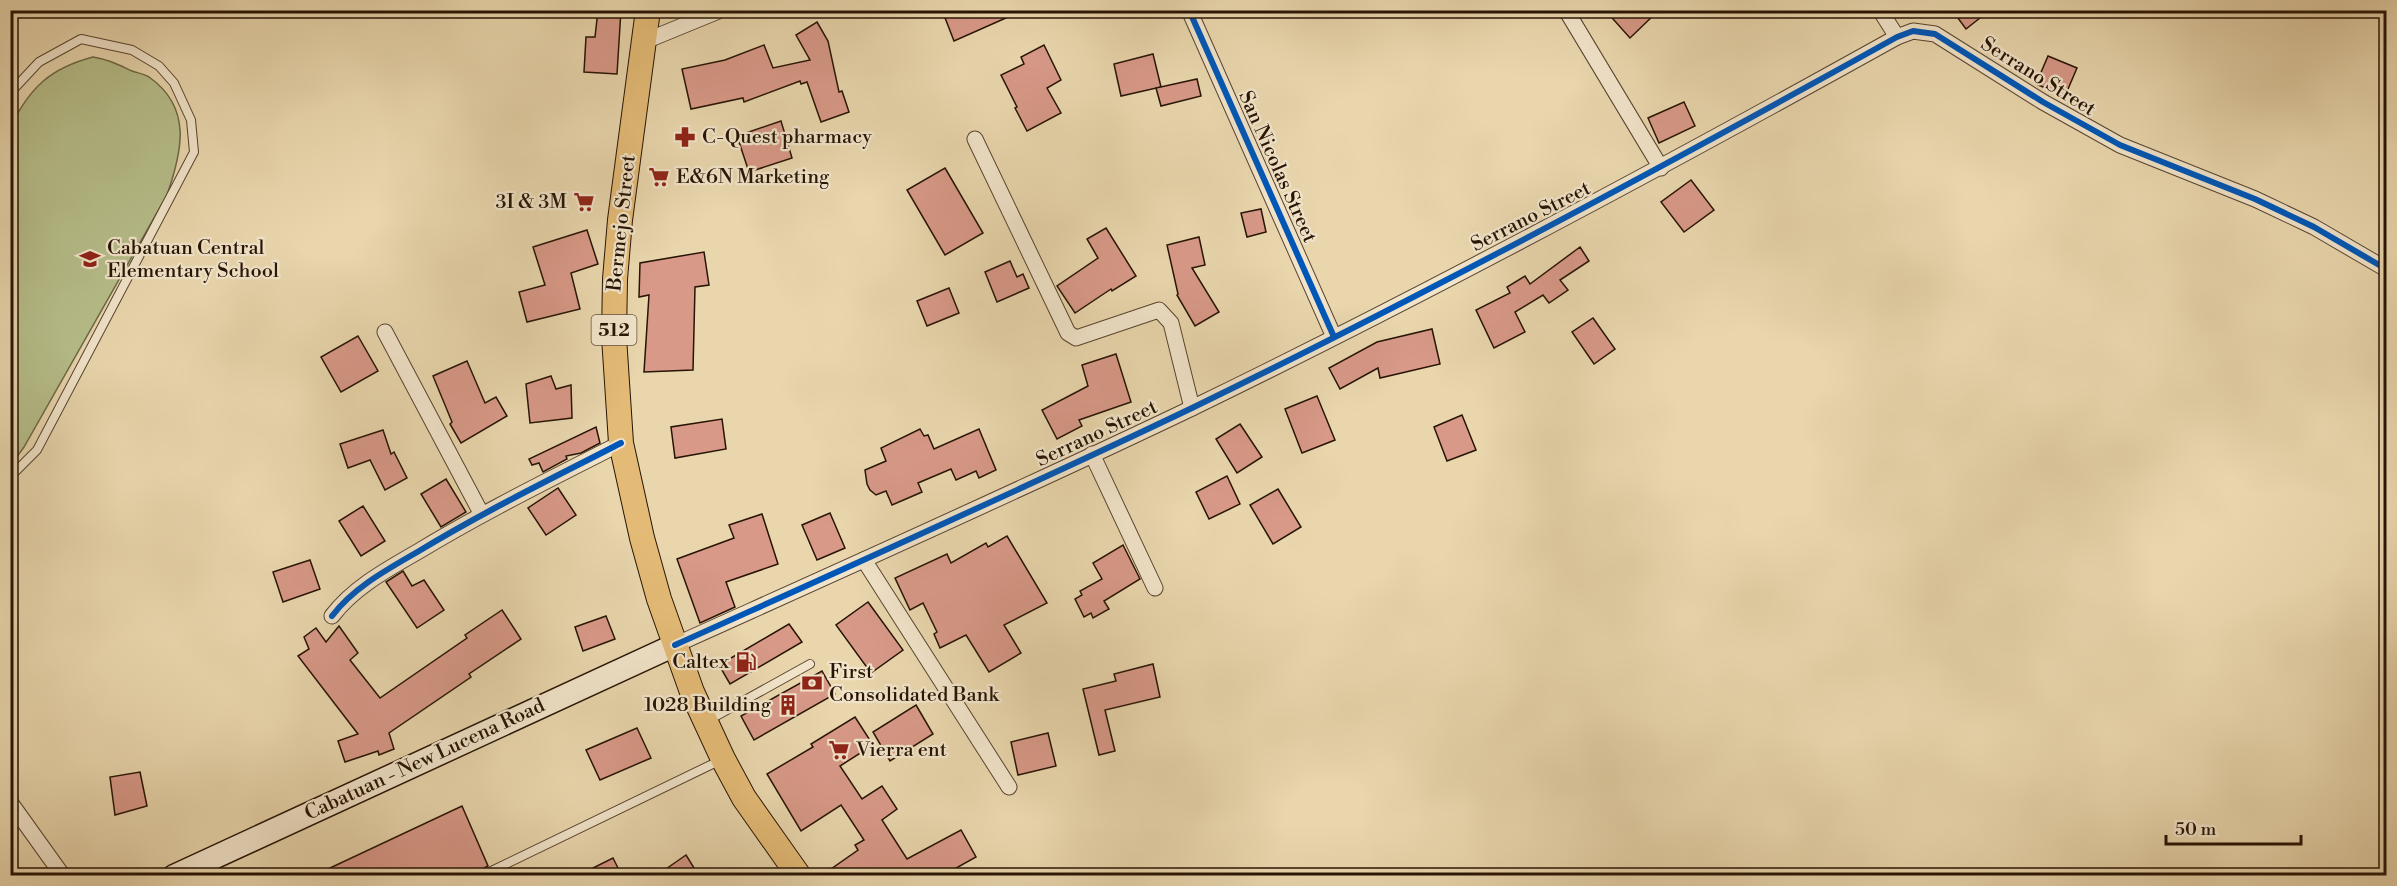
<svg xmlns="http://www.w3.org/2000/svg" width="2397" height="886" font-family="'Libre Bodoni',serif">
<rect width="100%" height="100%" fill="#e9d6ad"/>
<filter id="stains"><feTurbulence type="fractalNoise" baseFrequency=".00333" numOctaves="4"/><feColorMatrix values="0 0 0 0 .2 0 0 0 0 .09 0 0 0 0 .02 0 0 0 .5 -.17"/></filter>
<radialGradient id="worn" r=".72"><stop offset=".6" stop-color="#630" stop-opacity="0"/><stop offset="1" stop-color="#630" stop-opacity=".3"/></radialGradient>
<path fill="#b6be8a" stroke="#6e6947" stroke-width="1.5" d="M93,57C110,60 117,64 132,71C138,73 144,74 149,77C193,108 182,152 167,195L24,447L11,465V126C30,87 51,68 93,57Z"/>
<g fill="#d89988" stroke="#271404" stroke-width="1.5">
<polygon points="598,10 621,10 617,74 584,72 586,37 595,37"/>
<polygon points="942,10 1024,10 954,41"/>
<polygon points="1605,10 1659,10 1630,38"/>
<polygon points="1952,10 1990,10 1966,29"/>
<polygon points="817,22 828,41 839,92 842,91 849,112 821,122 807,82 801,84 800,81 744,102 743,98 691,109 682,69 725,60 764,45 773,68 810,60 796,35"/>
<polygon points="1044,45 1061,80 1047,88 1061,113 1027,131 1015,108 1017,107 1001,75 1024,64 1021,57"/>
<polygon points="1153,54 1161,87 1121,96 1114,64"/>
<polygon points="2048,56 2077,68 2065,96 2036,84"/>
<polygon points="1197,79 1201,96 1161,106 1156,88"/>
<polygon points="1684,102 1695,126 1659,143 1648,118"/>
<polygon points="781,121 792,158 749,172 737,136"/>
<polygon points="945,168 983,233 945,255 907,190"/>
<polygon points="1691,180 1714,210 1684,232 1661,202"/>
<polygon points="1261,209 1266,232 1247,237 1241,213"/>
<polygon points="1106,228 1136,276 1112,291 1111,289 1075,313 1057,286 1098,258 1087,239"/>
<polygon points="587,230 598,264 571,273 580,309 527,322 519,292 545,285 533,247"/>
<polygon points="1199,237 1205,265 1192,268 1219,312 1195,326 1177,295 1178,294 1167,245"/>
<polygon points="1580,247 1589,261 1560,280 1568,290 1549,303 1543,295 1515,312 1525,332 1494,348 1476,310 1510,293 1507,287 1525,276 1530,284"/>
<polygon points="704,252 709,285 695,287 693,370 644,372 649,295 639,297 640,263"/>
<polygon points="1010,261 1017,277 1023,274 1029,288 997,302 985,272"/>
<polygon points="949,288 959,313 927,326 917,301"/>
<polygon points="1593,318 1615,349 1594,364 1572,332"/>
<polygon points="1432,329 1440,364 1380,378 1378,368 1340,389 1329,368 1377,342"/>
<polygon points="358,336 378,371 341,392 321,357"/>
<polygon points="1116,354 1131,402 1079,420 1082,426 1057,439 1042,410 1088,386 1082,365"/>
<polygon points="467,361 485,403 496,397 507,416 461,443 450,424 452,422 433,376"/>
<polygon points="551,376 556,389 571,385 572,418 530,423 526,384"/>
<polygon points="1317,396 1335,440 1302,453 1285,409"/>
<polygon points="1462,415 1476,450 1447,461 1434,427"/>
<polygon points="722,419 726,449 675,458 671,427"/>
<polygon points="1240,424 1262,457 1237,473 1216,439"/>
<polygon points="596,427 600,443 581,453 566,456 567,459 543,472 539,463 532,465 529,459"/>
<polygon points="920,429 924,436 928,435 934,449 979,429 996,470 979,478 976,471 956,480 951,469 918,483 922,492 892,505 886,491 876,495 870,490 867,484 865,470 886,461 881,448"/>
<polygon points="383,430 391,454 394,452 407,478 385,490 370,460 348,468 340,444"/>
<polygon points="1227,476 1240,504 1209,519 1196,492"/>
<polygon points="446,479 466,512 441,527 421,494"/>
<polygon points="558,488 576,515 546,535 528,508"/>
<polygon points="1278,489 1301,527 1273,544 1250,505"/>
<polygon points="363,506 385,541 361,556 339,521"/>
<polygon points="830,513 845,548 817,560 802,525"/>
<polygon points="762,514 778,564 726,582 735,607 700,623 677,559 734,538 729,525"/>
<polygon points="1007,536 1047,603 1004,625 1021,653 989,672 966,635 940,648 934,634 937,632 923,603 910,610 895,578 947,554 951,563 986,543 988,547"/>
<polygon points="1123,545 1140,579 1104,601 1109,609 1093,618 1091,613 1084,617 1075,599 1082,595 1080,591 1102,579 1093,563"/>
<polygon points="310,560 320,589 283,602 273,572"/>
<polygon points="403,571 412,586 424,580 444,610 417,628 386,582"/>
<polygon points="868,602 903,650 871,673 836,625"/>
<polygon points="502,610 521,639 469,674 471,677 389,733 394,749 379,755 378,751 345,762 338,741 358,734 298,656 309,649 304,637 316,628 326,642 339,626 358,653 350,660 380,698 467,638 465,635"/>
<polygon points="606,616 615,639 583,651 575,627"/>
<polygon points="789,624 802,642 730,684 719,665"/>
<polygon points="1153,664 1160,697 1105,710 1115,751 1099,755 1083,689 1116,681 1114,674"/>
<polygon points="822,671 835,694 754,740 741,716"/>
<polygon points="916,705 933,734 890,761 873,732"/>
<polygon points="855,717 873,745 840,766 862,799 882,786 897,809 882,820 907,859 961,830 976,857 942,876 821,876 858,850 855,845 864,840 841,805 801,831 767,774 813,747 811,744"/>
<polygon points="637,728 651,758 600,780 586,750"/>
<polygon points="1048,733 1056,766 1018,775 1011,742"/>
<polygon points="140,772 147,806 115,815 110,777"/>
<polygon points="462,806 488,866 478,871 475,876 313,876"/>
<polygon points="686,855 699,876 656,876"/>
<polygon points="613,858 622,876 577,876"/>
</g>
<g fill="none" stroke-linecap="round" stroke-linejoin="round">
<g stroke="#58442e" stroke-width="10">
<g id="service">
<polyline points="10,93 39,62 81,39 132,50 159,66 174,83 191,120 194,152 37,450 10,477"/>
<polyline points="709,720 810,664"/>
<polyline points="481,876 721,760"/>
</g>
</g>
<g stroke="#58442e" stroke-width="17">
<g id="minor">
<polyline points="1189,10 1334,337"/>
<polyline points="1566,10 1661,168"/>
<polyline points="1880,10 1897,37"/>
<polyline points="643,42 721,10"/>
<polyline points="975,139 1068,333 1076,338 1159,310 1171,323 1192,408"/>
<polyline points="385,332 481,513"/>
<polyline points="1092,454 1155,588"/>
<polyline points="864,560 1009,787"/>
<path d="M332,616C354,587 388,569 419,551C485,511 553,478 621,443"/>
<path d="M675,645C848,567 1021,490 1192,408C1431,292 1665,166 1897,37L1913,31L1935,34L2043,102L2120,145L2255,199L2314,227L2386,269"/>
<polyline points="10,802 63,876"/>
</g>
</g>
<g stroke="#271404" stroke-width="25">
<polyline id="secondary" points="174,876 675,645"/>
</g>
<g stroke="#271404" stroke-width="26">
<polyline id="primary" points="648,10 620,220 615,279 614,337 621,443 642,538 659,599 692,692 723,759 744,798 799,876"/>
</g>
<use href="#service" stroke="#f1e4ca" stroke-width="8"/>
<use href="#minor" stroke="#f1e4ca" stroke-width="15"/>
<use href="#secondary" stroke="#f1e4ca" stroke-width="22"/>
<use href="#primary" stroke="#e4bb76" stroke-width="24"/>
<g stroke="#f1e4ca" stroke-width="10">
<g id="cycleway">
<polyline points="1189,10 1334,337"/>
<path d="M332,616C354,587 388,569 419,551C485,511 553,478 621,443"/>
<path d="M675,645C848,567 1021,490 1192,408C1431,292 1665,166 1897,37L1913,31L1935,34L2043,102L2120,145L2255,199L2314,227L2386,269"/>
</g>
</g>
<use href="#cycleway" stroke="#0057b8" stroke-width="6"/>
</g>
<defs>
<g id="pharmacy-bare" transform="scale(1.62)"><path d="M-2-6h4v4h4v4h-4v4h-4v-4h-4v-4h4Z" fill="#8f2418" stroke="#f1e4ca" stroke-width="2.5" paint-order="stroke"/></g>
<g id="supermarket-bare" transform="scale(1.62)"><path d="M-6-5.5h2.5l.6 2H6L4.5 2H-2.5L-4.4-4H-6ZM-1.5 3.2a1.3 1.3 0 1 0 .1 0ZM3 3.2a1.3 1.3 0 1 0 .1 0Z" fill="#8f2418" stroke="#f1e4ca" stroke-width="2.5" paint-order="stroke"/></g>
<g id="school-bare" transform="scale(1.62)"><path d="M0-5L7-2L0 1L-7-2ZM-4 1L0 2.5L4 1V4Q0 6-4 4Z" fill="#8f2418" stroke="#f1e4ca" stroke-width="2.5" paint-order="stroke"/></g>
<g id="fuel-bare" transform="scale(1.62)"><path d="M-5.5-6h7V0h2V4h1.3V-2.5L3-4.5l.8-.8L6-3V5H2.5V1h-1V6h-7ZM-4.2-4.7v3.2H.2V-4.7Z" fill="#8f2418" stroke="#f1e4ca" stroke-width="2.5" paint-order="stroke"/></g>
<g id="bank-bare" transform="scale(1.62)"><path d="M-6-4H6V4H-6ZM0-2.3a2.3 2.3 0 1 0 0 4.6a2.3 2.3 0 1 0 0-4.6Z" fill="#8f2418" stroke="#f1e4ca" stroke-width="2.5" paint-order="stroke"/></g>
<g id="building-bare" transform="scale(1.62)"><path d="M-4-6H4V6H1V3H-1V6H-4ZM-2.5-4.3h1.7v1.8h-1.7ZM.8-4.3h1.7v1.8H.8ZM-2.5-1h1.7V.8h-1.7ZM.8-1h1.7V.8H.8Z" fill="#8f2418" stroke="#f1e4ca" stroke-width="2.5" paint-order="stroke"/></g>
</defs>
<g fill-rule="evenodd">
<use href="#pharmacy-bare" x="685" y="137"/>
<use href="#supermarket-bare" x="659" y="177"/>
<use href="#supermarket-bare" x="584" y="202"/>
<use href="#school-bare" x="90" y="259"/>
<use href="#fuel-bare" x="746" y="662"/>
<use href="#bank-bare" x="812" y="683"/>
<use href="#building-bare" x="788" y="705"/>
<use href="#supermarket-bare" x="839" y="750"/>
</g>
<g text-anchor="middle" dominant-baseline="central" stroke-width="4.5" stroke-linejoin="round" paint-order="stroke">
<rect fill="#f1e4ca" stroke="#64523f" stroke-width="1.5" x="591.5" y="315" width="45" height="30" rx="4.5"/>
<g font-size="18" font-weight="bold" fill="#271404">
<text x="614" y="330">512</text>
</g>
<g font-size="20" fill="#271404" stroke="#f1e4ca">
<text transform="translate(2038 77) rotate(32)">Serrano Street</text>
<text transform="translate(1277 167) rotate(66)">San Nicolas Street</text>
<text transform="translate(1531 217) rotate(-27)">Serrano Street</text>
<text transform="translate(622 223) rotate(-84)">Bermejo Street</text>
<text transform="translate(1097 434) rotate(-25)">Serrano Street</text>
<text transform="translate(425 760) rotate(-25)">Cabatuan - New Lucena Road</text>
</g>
<g font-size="20" fill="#271404" stroke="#f1e4ca" text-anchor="start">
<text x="702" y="137">C-Quest pharmacy</text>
<text x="676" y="177">E&amp;6N Marketing</text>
<text x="567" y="202" text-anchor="end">3I &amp; 3M</text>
<text x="107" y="248">Cabatuan Central<tspan x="107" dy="23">Elementary School</tspan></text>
<text x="729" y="662" text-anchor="end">Caltex</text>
<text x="829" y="672">First<tspan x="829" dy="23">Consolidated Bank</tspan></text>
<text x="771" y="705" text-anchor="end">1028 Building</text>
<text x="856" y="750">Vierra ent</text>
</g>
</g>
<rect width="2397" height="886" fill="none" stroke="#e9d6ad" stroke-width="36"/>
<rect x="12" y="12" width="2373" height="862" fill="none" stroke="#271404" stroke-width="3"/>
<rect x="18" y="18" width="2361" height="850" fill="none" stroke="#271404" stroke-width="1.5"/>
<path d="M2166 835v9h135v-9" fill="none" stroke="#271404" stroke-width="3"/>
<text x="2175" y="835" font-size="18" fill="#271404" stroke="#f1e4ca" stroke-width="4.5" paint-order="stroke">50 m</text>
<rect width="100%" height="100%" filter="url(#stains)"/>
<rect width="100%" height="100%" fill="url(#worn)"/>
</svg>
